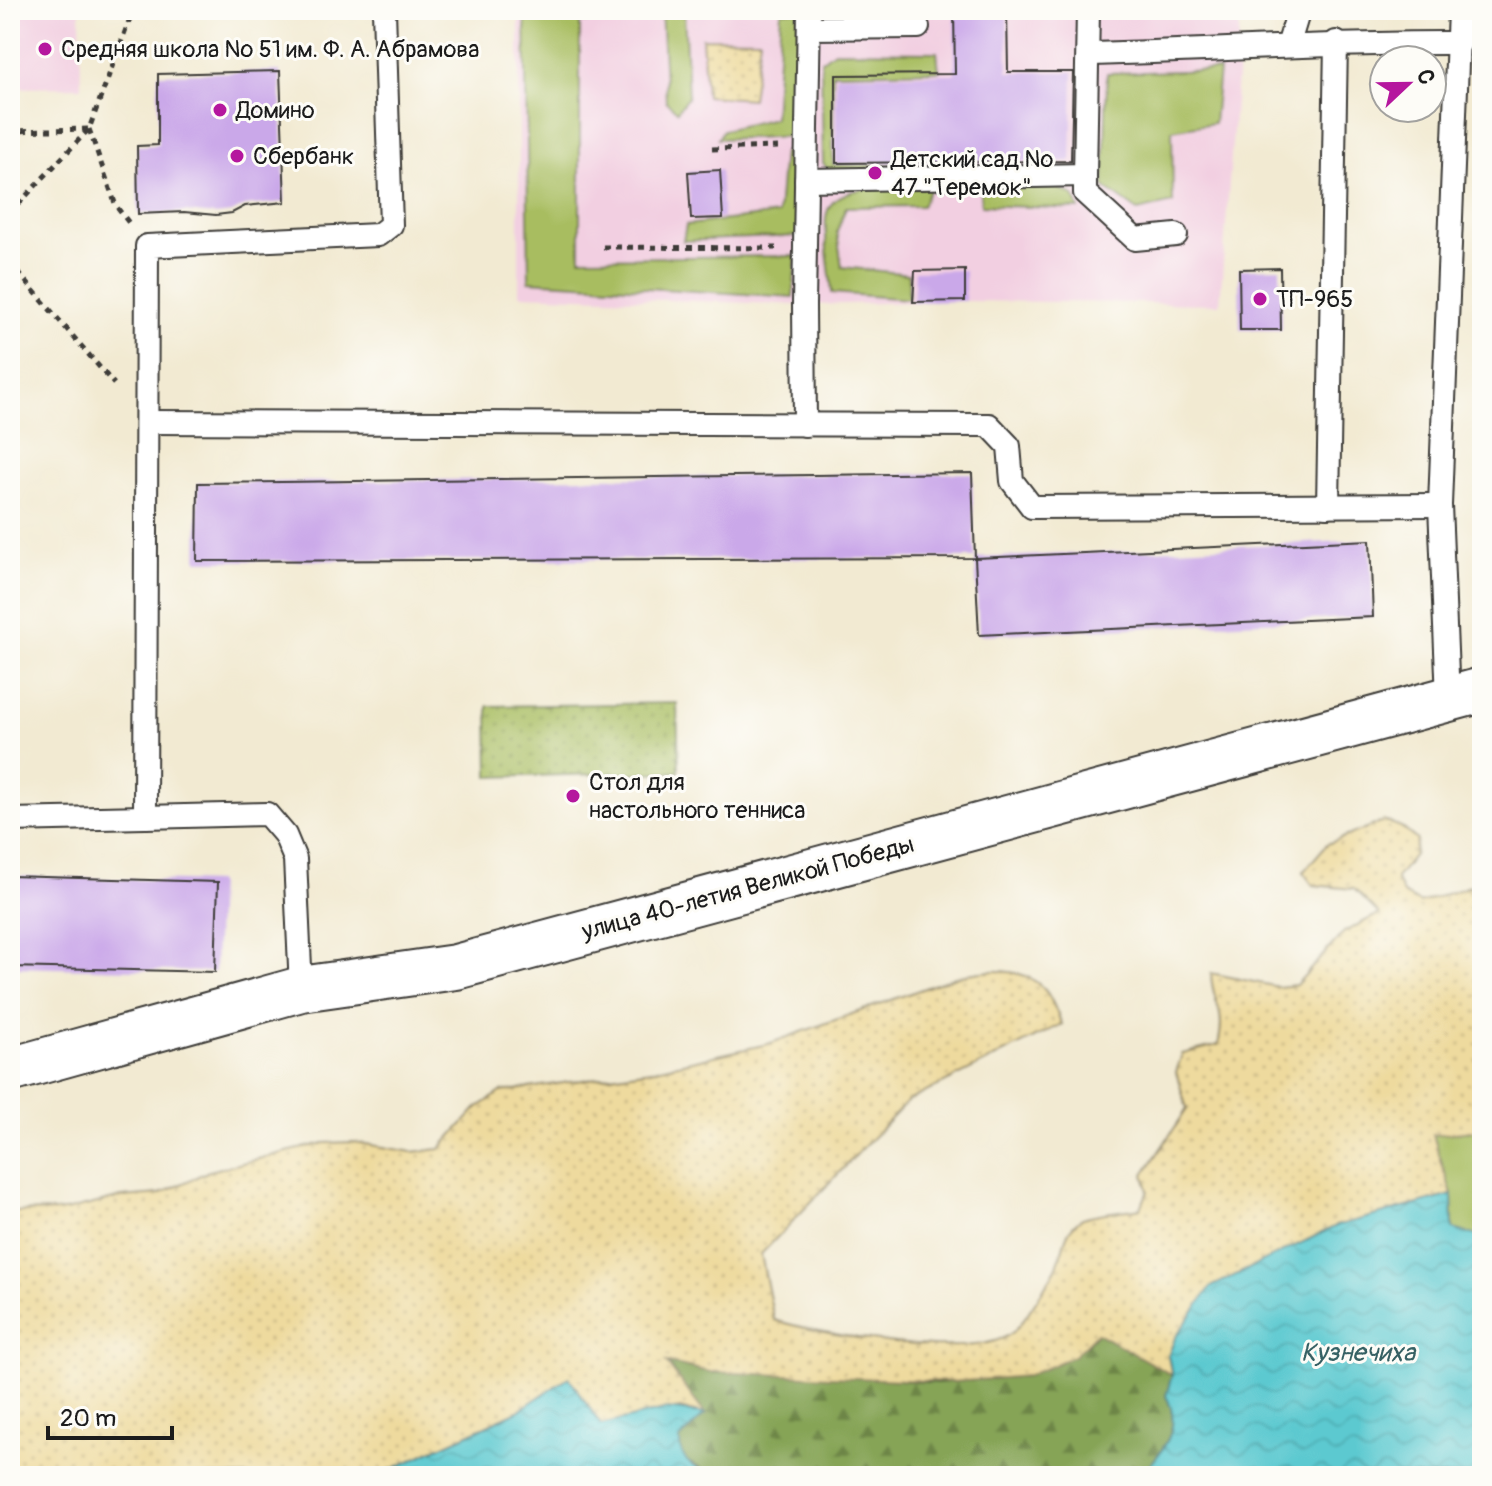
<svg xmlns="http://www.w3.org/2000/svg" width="1492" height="1486" font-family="Pangolin,sans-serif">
<defs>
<pattern id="forest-firs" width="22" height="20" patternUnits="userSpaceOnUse" patternTransform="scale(2)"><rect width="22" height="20" fill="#86a457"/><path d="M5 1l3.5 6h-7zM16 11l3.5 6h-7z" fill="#6d8547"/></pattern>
<pattern id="sand-dots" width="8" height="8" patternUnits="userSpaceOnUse" patternTransform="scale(2)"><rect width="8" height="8" fill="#eeda9e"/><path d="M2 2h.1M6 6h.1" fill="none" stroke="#ccba88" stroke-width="1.8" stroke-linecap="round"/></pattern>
<pattern id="park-dots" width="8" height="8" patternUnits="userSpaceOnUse" patternTransform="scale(2)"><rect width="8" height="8" fill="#a8bd61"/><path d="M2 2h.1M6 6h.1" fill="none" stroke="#90a254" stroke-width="1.8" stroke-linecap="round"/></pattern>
<pattern id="water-waves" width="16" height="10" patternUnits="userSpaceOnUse" patternTransform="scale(2)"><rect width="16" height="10" fill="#5cc9d0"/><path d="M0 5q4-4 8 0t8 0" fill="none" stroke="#4facb2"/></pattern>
</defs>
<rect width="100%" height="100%" fill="#fdfcf7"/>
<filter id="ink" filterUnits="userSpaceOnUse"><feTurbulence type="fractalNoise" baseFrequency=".0125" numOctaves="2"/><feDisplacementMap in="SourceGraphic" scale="16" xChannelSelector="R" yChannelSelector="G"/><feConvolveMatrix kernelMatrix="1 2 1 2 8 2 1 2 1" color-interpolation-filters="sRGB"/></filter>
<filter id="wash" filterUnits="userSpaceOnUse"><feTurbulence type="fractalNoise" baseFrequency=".006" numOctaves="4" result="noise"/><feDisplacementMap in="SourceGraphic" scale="32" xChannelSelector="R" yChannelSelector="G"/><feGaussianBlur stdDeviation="1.8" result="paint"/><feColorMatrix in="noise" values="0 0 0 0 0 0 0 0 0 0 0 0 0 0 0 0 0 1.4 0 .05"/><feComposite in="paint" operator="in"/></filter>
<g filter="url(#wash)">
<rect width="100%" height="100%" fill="#f2ead2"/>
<g fill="#f2cfe1">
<polygon points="10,10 80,10 81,87 10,88"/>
<polygon points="519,10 1239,10 1239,50 1220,304 965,301 804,305 519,295"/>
</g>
<g fill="#a8bd61" stroke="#626c3e" stroke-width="2">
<polygon points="525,10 649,10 649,18 580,22 580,258 796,256 793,297 529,281"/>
<polygon points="661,10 684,10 688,97 677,111 666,101"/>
<polygon points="799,10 799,136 718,139 723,130 774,118 781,12"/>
<polygon points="834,51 937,52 939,71 833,73 833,165 962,165 962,171 831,173 823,163 821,61"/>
<polygon points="1219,70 1214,123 1172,130 1173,203 1138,211 1104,187 1107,73"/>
<polygon points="783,152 800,152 799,236 683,241 686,225 778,214"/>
<polygon points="1051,185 1074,196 1079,209 981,205 980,188"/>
<path d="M930,188L922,206L846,207L837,232L842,267L909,274L908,299L832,293C830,269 824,242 826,218C830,178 901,189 930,188Z"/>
<polygon points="1482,1130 1482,1237 1453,1229 1452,1195 1433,1135"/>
</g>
<path fill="url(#forest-firs)" stroke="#51603a" stroke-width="2" d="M1097,1333L1172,1375L1166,1396C1184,1428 1162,1452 1140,1476H714L684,1460L679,1450L664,1362L710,1372L839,1375L937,1383L1028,1376L1086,1345Z"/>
<g fill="url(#sand-dots)" stroke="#857b5d" stroke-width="2">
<polygon points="702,38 760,39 752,99 706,96"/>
<path d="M1384,821L1401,827L1417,840L1414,855L1396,878L1403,894L1420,903L1482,882V1130L1433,1135L1452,1195L1336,1226L1193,1312L1168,1356L1172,1375L1097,1333L1074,1356L1028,1376L952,1382L710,1372L666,1362L705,1414L680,1409L601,1425L569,1378L518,1411L377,1476H10V1212L65,1211L122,1197L160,1194L209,1171L324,1143L354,1142L412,1152L440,1149L477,1108L501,1092L651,1070L768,1044L958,976C986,970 1022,965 1044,989C1052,997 1057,1014 1062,1024L908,1101L761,1254L774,1320C821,1334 975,1364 1013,1332C1021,1326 1052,1276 1057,1266C1065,1248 1063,1230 1081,1219C1092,1213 1126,1211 1141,1208L1148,1191L1144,1174L1187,1109L1176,1072L1182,1054L1218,1045C1227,1008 1212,1005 1211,973L1278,987L1296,985L1344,932L1379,914L1354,889L1313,885L1303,872L1327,844Z"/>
</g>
<polygon fill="url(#park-dots)" stroke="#626c3e" stroke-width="2" points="677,703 679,772 489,777 488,706"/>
<g fill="url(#water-waves)" stroke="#3c7276" stroke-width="2">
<path d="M1452,1195L1453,1229L1482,1237V1476H1140C1162,1452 1184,1428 1166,1396L1172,1375L1168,1356L1175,1338L1211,1287L1336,1226Z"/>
<path d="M569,1377L601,1425L668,1409L705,1414L680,1439C678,1461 695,1469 714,1476H377L518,1411Z"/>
</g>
<g id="blocks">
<g fill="#caa8e9">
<polygon points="954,10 1007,10 1008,72 1073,72 1071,161 836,163 836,75 955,74"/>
<polygon points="280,71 285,202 245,206 232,213 216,215 184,212 138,214 137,146 158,145 158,74"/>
<polygon points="720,170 723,218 691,219 688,172"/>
<polygon points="1280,268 1281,330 1240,330 1239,269"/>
<polygon points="965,270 965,301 913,302 915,271"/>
<polygon points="972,473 975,558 197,561 198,483"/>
<polygon points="1370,540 1373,617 979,635 975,558"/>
<polygon points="10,876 218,882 215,972 10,967"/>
</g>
</g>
</g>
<g filter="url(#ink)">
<use href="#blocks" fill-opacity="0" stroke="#3c3b37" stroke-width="2"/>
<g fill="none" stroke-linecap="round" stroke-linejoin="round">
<g stroke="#3c3b37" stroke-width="26">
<g id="lane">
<polyline points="809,28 918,27"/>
<polyline points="1288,46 1299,10"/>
<path d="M1088,54C1212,51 1336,42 1460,43"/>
<polyline points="1085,175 1085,193 1135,239 1176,235"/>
<polyline points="806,180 1085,175 1088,10"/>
<polyline points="147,422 989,425 1009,446 1012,481 1032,507 1440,505"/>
<polyline points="805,425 804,305 809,10"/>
<polyline points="1328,506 1336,42"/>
<polyline points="1448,699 1440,505 1459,10"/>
<polyline points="10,820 145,817"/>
<polyline points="301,989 295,859 285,835 267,814 145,817 147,246 378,235 391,225 384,10"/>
</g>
</g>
<g stroke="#3c3b37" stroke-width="48">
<polyline id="street" points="10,1070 301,989 456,967 1482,690"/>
</g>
<g stroke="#3c3b37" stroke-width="5" stroke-dasharray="6 6" stroke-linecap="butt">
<polyline points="89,129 116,206 129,223"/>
<polyline points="10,131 88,129"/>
<polyline points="712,149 778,147"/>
<polyline points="10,213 89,129 133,10"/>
<polyline points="603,247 776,248"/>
<polyline points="10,263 114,384"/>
</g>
<use href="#lane" stroke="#fff" stroke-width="22"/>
<use href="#street" stroke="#fff" stroke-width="44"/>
</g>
</g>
<g fill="#b5179e" stroke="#fdfcf7" stroke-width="3">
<circle cx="45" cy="49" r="8"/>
<circle cx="220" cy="110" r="8"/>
<circle cx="237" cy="156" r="8"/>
<circle cx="875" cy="173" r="8"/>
<circle cx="1260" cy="299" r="8"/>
<circle cx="573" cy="796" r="8"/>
</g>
<g text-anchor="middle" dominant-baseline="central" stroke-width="6" stroke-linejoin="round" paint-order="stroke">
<g font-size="24" fill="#1c1c1c" stroke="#fdfcf7" text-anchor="start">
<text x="61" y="49">Средняя школа № 51 им. Ф. А. Абрамова</text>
<text x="236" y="110">Домино</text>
<text x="253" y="156">Сбербанк</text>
<text x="891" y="159">Детский сад №<tspan x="891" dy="28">47 "Теремок"</tspan></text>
<text x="1276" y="299">ТП-965</text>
<text x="589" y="782">Стол для<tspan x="589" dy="28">настольного тенниса</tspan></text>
</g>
<g font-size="24" fill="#1c1c1c" stroke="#fdfcf7">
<text transform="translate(748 888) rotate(-15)">улица 40-летия Великой Победы</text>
</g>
<g font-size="26" font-style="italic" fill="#366164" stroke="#fdfcf7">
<text x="1358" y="1353">Кузнечиха</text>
</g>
</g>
<rect width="1492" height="1486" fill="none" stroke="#fdfcf7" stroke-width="40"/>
<g transform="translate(1408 84) rotate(68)"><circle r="38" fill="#fdfcf7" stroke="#a3a29f" stroke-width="2"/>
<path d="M0-6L14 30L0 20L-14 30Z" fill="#b5179e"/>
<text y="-12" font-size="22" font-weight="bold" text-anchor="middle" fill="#1c1c1c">С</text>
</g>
<path d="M48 1426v12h124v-12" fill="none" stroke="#1c1c1c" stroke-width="4"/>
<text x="60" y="1426" font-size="24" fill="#1c1c1c" stroke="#fdfcf7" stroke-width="6" paint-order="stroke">20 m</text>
</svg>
